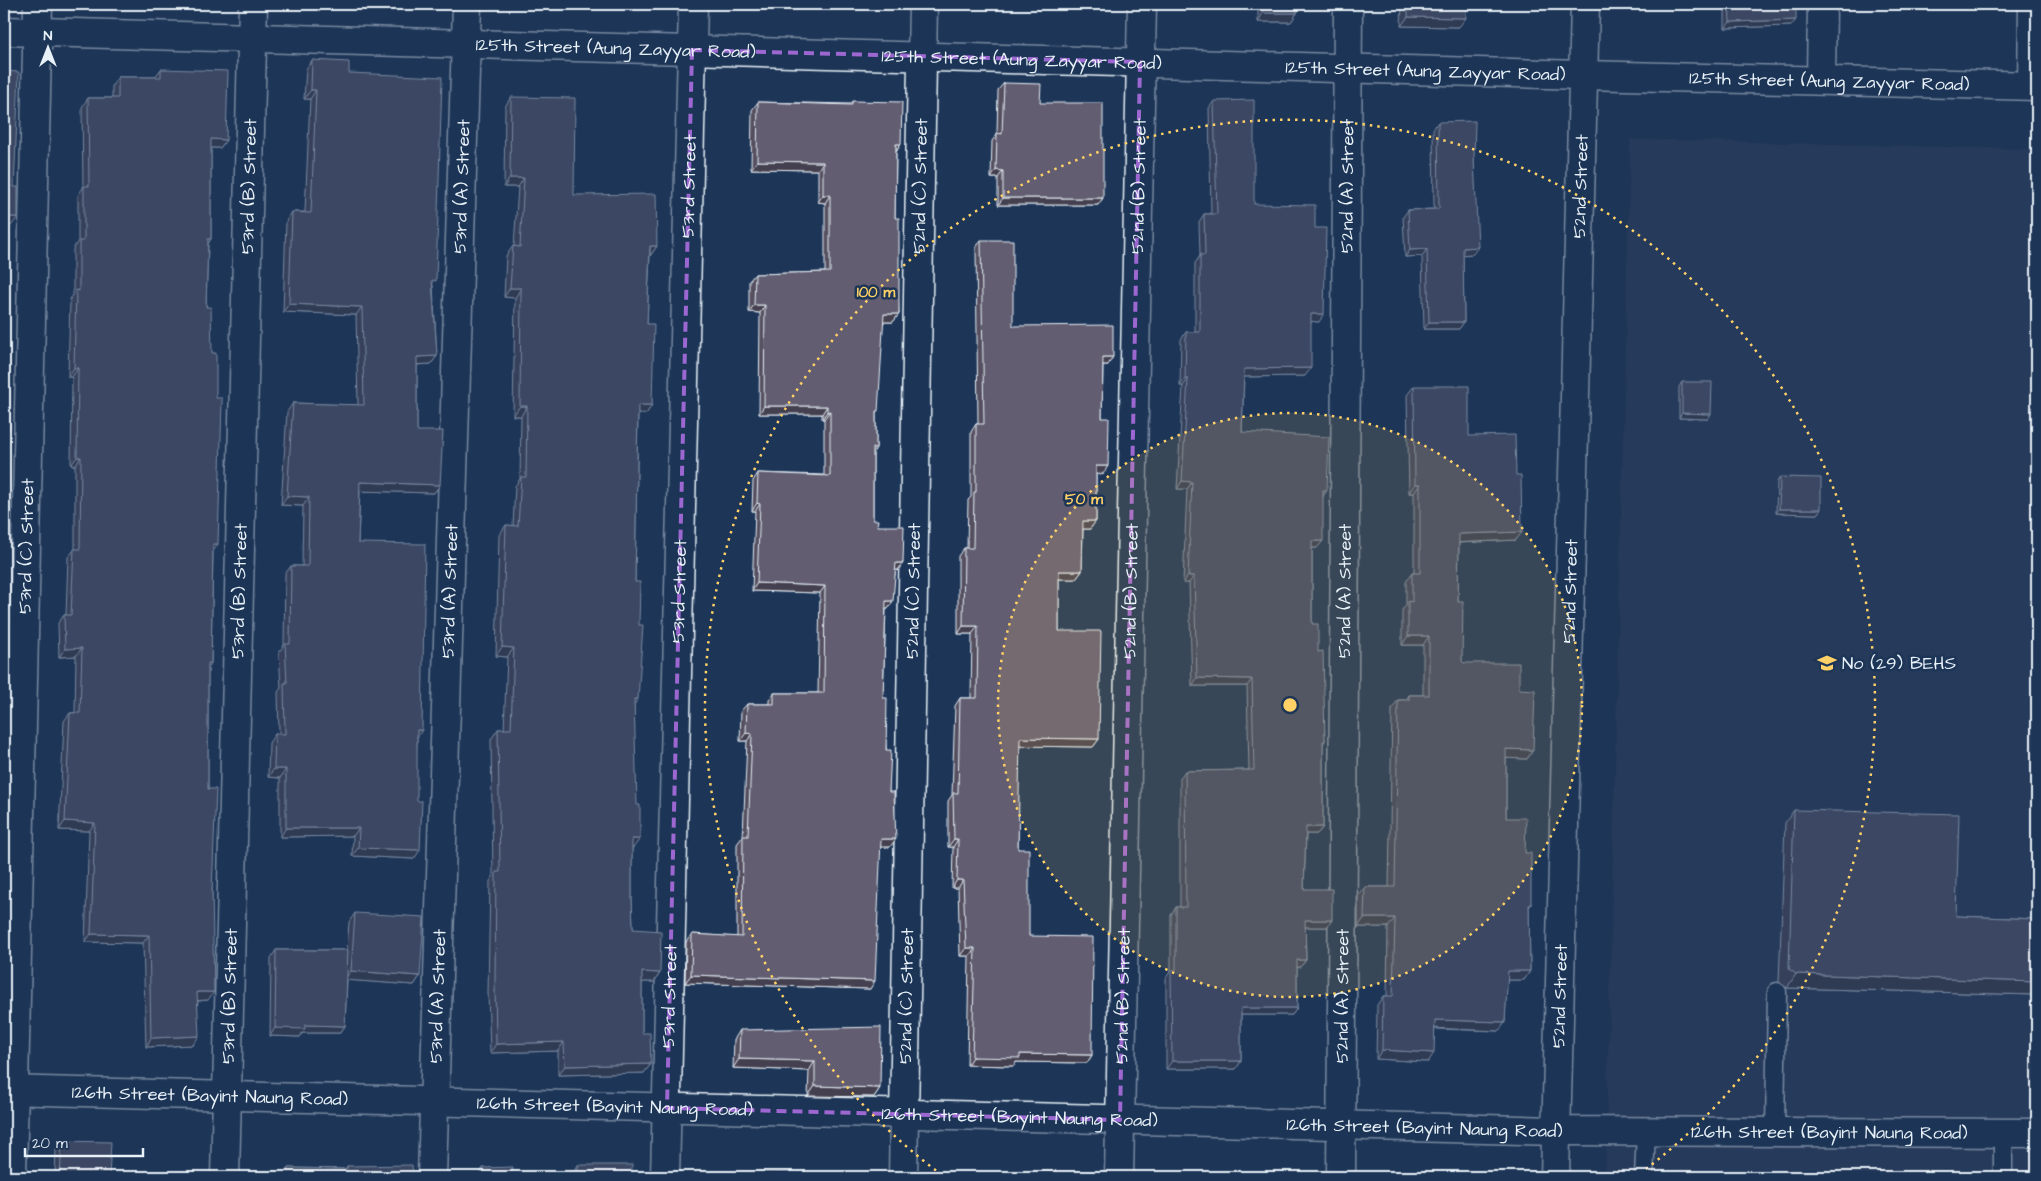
<svg xmlns="http://www.w3.org/2000/svg" width="2041" height="1181" font-family="'Architects Daughter',sans-serif">
<rect width="100%" height="100%" fill="#1d3557"/>
<filter id="ink" filterUnits="userSpaceOnUse"><feTurbulence type="fractalNoise" baseFrequency=".02" numOctaves="2"/><feDisplacementMap in="SourceGraphic" scale="10" xChannelSelector="R" yChannelSelector="G"/><feConvolveMatrix kernelMatrix="1 2 1 2 8 2 1 2 1" color-interpolation-filters="sRGB"/></filter>
<g filter="url(#ink)">
<polygon fill="#32415f" points="1630,139 2037,149 2037,1177 1605,1177"/>
<g fill="none" stroke-linecap="round" stroke-linejoin="round">
<g stroke="#e8f1f8" stroke-width="21">
<g id="lane">
<polyline points="1775,1132 1777,992"/>
<polyline points="1644,1177 1646,1131"/>
<polyline points="2003,1177 2003,1132"/>
</g>
</g>
<g stroke="#e8f1f8" stroke-width="31">
<g id="street">
<path id="s1" d="M4,31L1583,75L2037,86"/>
<polyline points="1821,80 1822,4"/>
<polyline points="2032,86 2033,4"/>
<path id="s2" d="M12,1177L38,4"/>
<path id="s3" d="M225,1177L253,4"/>
<path id="s4" d="M432,1177L467,4"/>
<path id="s5" d="M665,1177L693,4"/>
<path id="s6" d="M903,1177L923,4"/>
<path id="s7" d="M1119,1177L1142,4"/>
<path id="s8" d="M1341,1177L1348,4"/>
<path id="s9" d="M1555,1177L1585,4"/>
</g>
</g>
<g stroke="#e8f1f8" stroke-width="31">
<g id="secondary">
<path id="s10" d="M4,1090L1557,1131L2037,1133"/>
</g>
</g>
<use href="#lane" stroke="#1d3557" stroke-width="18"/>
<use href="#street" stroke="#1d3557" stroke-width="28"/>
<use href="#secondary" stroke="#1d3557" stroke-width="28"/>
</g>
<g fill="#545061" stroke="#e8f1f8">
<polygon points="1258,4 1297,4 1297,13 1291,22 1258,22"/>
<polygon points="1402,4 1466,4 1459,27 1401,26"/>
<polygon points="1725,4 1796,4 1791,26 1725,28"/>
<polygon points="312,60 349,73 433,285 437,356 431,364 417,365 417,431 440,485 434,493 360,491 358,543 422,730 417,736 414,859 352,856 353,836 280,837 280,778 268,777 269,743 275,734 279,734 278,692 281,688 279,652 284,645 285,574 291,566 302,566 303,506 281,505 287,412 293,403 358,405 356,315 283,312 286,221 292,212 305,212 310,99 304,99 306,69"/>
<polygon points="161,69 226,140 220,148 211,148 211,239 208,244 206,307 213,552 211,663 208,669 208,789 212,892 208,1000 198,1001 193,1045 146,1047 143,943 85,942 89,831 59,830 64,721 70,713 75,713 76,656 59,657 58,623 64,615 66,615 68,557 75,549 75,465 71,465 72,377 68,377 70,299 73,295 73,249 78,241 78,195 83,188 82,107 88,98 112,98 112,86 118,77 155,77"/>
<polygon points="1004,83 1040,103 1103,198 1098,205 998,205 998,178 991,178 992,141 997,134 998,90"/>
<polygon points="511,97 574,195 657,246 650,256 647,324 652,405 646,414 638,414 635,582 633,848 632,848 632,899 633,929 660,973 654,982 642,982 642,1033 651,1064 644,1073 558,1075 558,1051 490,1053 488,992 490,881 493,877 491,739 498,729 504,729 507,657 496,656 499,535 506,525 513,526 515,486 520,479 521,416 513,416 515,298 504,297 506,256 513,246 514,246 518,187 504,187 505,107"/>
<polygon points="852,101 901,144 896,152 895,218 899,314 893,322 883,322 876,414 876,448 873,453 873,520 903,563 898,570 896,570 888,609 886,609 883,698 889,792 890,847 880,847 870,989 685,983 686,942 692,934 737,937 737,844 743,836 747,741 740,741 741,711 747,704 769,704 769,700 774,693 818,693 820,593 752,591 755,511 752,511 753,481 758,473 824,475 824,419 822,419 822,414 759,414 760,313 749,312 749,281 755,274 825,272 825,203 818,202 818,170 751,169 752,110 758,102 850,104"/>
<polygon points="1214,101 1254,204 1315,228 1319,322 1311,321 1305,376 1244,377 1242,432 1327,490 1323,496 1317,548 1312,548 1312,624 1318,652 1325,741 1323,744 1323,827 1317,834 1306,834 1304,889 1332,920 1327,927 1305,927 1306,960 1300,967 1297,967 1297,1008 1292,1015 1241,1015 1241,1061 1236,1069 1166,1069 1166,978 1171,970 1171,915 1176,907 1180,907 1180,778 1185,771 1249,770 1247,686 1192,686 1189,583 1183,583 1187,489 1177,489 1183,386 1180,386 1181,339 1186,332 1195,332 1195,263 1200,256 1199,222 1204,214 1211,214 1209,108"/>
<polygon points="1438,122 1474,158 1473,254 1463,255 1464,322 1459,329 1424,329 1422,256 1405,257 1403,217 1408,210 1434,209 1433,129"/>
<polygon points="981,240 1013,326 1108,365 1103,365 1102,418 1103,474 1096,474 1096,521 1090,529 1083,529 1082,571 1076,579 1059,579 1059,631 1099,739 1093,747 1019,746 1018,849 1029,936 1092,1055 1087,1063 1016,1062 1014,1066 967,1065 969,956 960,956 958,888 952,888 953,847 948,847 948,801 952,795 955,706 960,698 971,698 972,634 958,634 958,556 964,548 967,548 968,500 971,497 971,432 976,424 978,424 976,248"/>
<polygon points="1682,382 1708,419 1679,418 1679,387"/>
<polygon points="1414,386 1469,436 1516,540 1459,543 1458,602 1462,661 1464,663 1519,689 1533,750 1527,759 1506,758 1506,818 1525,853 1531,905 1529,907 1530,971 1524,980 1507,980 1505,1022 1499,1031 1435,1029 1428,1062 1376,1059 1377,1005 1383,996 1387,996 1388,927 1358,927 1358,896 1365,887 1389,887 1392,709 1398,700 1406,700 1409,695 1423,695 1423,645 1402,645 1402,610 1406,605 1406,582 1412,573 1414,573 1414,493 1409,493 1407,395"/>
<polygon points="1780,477 1821,509 1817,514 1776,513 1777,482"/>
<polygon points="1794,810 1956,916 2037,919 2037,995 1787,988 1779,982 1785,823"/>
<polygon points="355,913 420,976 414,985 347,980 345,1026 340,1033 302,1033 300,1037 270,1036 271,958 276,950 347,950 349,922"/>
<polygon points="740,1030 880,1088 874,1097 808,1096 809,1071 733,1068 734,1040"/>
<polygon points="62,1141 109,1177 55,1177 56,1149"/>
<polygon points="578,1165 632,1177 572,1177 572,1174"/>
<polygon points="347,1166 413,1177 282,1177 282,1176 288,1168 345,1169"/>
<polygon points="483,1168 513,1177 480,1177 480,1173"/>
<polygon points="1015,1171 1015,1177 1010,1177"/>
</g>
<g fill="#45414f" stroke="#e8f1f8">
<polygon points="1263,13 1297,13 1291,22 1258,22"/>
<polygon points="1408,17 1466,18 1459,27 1401,26"/>
<polygon points="1796,20 1791,26 1725,28 1730,22"/>
<polygon points="311,90 316,90 310,99 304,99"/>
<polygon points="211,139 226,140 220,148 205,148"/>
<polygon points="896,144 901,144 896,152"/>
<polygon points="757,161 823,162 818,170 751,169"/>
<polygon points="996,170 1003,171 998,178 991,178"/>
<polygon points="510,178 524,178 518,187 504,187"/>
<polygon points="823,195 830,195 825,203 818,202"/>
<polygon points="1003,198 1103,198 1098,205 998,205"/>
<polygon points="6,217 18,217 11,226 4,226"/>
<polygon points="650,246 657,246 650,256"/>
<polygon points="1478,247 1473,254 1458,255 1463,248"/>
<polygon points="1427,249 1422,256 1405,257 1410,250"/>
<polygon points="510,288 521,288 515,298 504,297"/>
<polygon points="289,304 362,307 356,315 283,312"/>
<polygon points="754,305 765,305 760,313 749,312"/>
<polygon points="884,314 899,314 893,322 878,322"/>
<polygon points="1311,314 1324,314 1319,322 1305,321"/>
<polygon points="1429,322 1464,322 1459,329 1424,329"/>
<polygon points="437,356 431,364 411,365 417,357"/>
<polygon points="1103,357 1113,357 1108,365 1097,365"/>
<polygon points="74,368 78,368 72,377 68,377"/>
<polygon points="1311,368 1305,376 1239,377 1244,369"/>
<polygon points="1185,379 1188,379 1183,386 1180,386"/>
<polygon points="638,405 652,405 646,414 632,414"/>
<polygon points="520,406 527,406 521,416 513,416"/>
<polygon points="764,406 827,406 822,414 759,414"/>
<polygon points="830,411 824,419 822,419 827,412"/>
<polygon points="1682,413 1711,414 1708,419 1679,418"/>
<polygon points="4,428 10,428 4,437"/>
<polygon points="77,457 81,457 75,465 71,465"/>
<polygon points="1096,466 1108,466 1103,474 1091,474"/>
<polygon points="1182,481 1192,482 1187,489 1177,489"/>
<polygon points="360,482 440,485 434,493 354,491"/>
<polygon points="1415,484 1420,484 1414,493 1409,493"/>
<polygon points="1323,490 1327,490 1322,498"/>
<polygon points="287,496 309,497 303,506 281,505"/>
<polygon points="757,503 760,504 755,511 752,511"/>
<polygon points="1779,509 1821,509 1817,514 1776,513"/>
<polygon points="1083,521 1096,521 1090,529 1077,529"/>
<polygon points="1522,532 1516,540 1452,543 1459,534"/>
<polygon points="1312,541 1323,541 1317,548 1307,548"/>
<polygon points="213,544 218,544 212,553"/>
<polygon points="896,563 903,563 898,570 891,571"/>
<polygon points="1059,571 1082,571 1076,579 1053,579"/>
<polygon points="1188,576 1194,576 1189,583 1183,583"/>
<polygon points="757,583 825,586 820,593 752,591"/>
<polygon points="886,601 893,601 888,609 881,609"/>
<polygon points="963,626 978,626 972,634 958,634"/>
<polygon points="1408,636 1429,636 1423,645 1402,645"/>
<polygon points="502,647 514,648 507,657 496,656"/>
<polygon points="82,648 76,656 59,657 65,649"/>
<polygon points="1197,678 1252,679 1247,686 1192,686"/>
<polygon points="634,699 638,699 632,708"/>
<polygon points="417,730 422,730 416,739"/>
<polygon points="746,733 752,734 747,741 740,741"/>
<polygon points="1020,738 1099,739 1093,747 1014,746"/>
<polygon points="1506,749 1533,750 1527,759 1499,758"/>
<polygon points="274,769 286,769 280,778 268,777"/>
<polygon points="65,821 95,823 89,831 59,830"/>
<polygon points="1306,827 1323,827 1317,834 1300,834"/>
<polygon points="286,828 359,828 353,836 280,837"/>
<polygon points="632,839 640,839 633,848 625,848"/>
<polygon points="881,839 896,839 890,847 875,847"/>
<polygon points="954,839 958,839 953,847 948,847"/>
<polygon points="358,848 420,850 414,859 352,856"/>
<polygon points="957,880 963,880 958,888 952,888"/>
<polygon points="1364,918 1395,918 1388,927 1358,927"/>
<polygon points="1305,920 1332,920 1327,927 1300,927"/>
<polygon points="91,934 149,935 143,943 85,942"/>
<polygon points="966,948 975,948 969,956 960,956"/>
<polygon points="1297,960 1306,960 1300,967 1291,967"/>
<polygon points="351,971 420,976 414,985 344,980"/>
<polygon points="1508,971 1530,971 1524,980 1502,980"/>
<polygon points="642,972 660,973 654,982 635,982"/>
<polygon points="1796,974 2037,982 2037,995 1787,988"/>
<polygon points="691,975 875,981 870,989 685,983"/>
<polygon points="197,992 214,992 208,1000 191,1001"/>
<polygon points="1241,1008 1297,1008 1292,1015 1235,1015"/>
<polygon points="1435,1020 1505,1022 1499,1031 1429,1028"/>
<polygon points="305,1025 345,1026 340,1033 302,1033 300,1037 270,1036 275,1028"/>
<polygon points="199,1036 193,1045 146,1047 151,1038"/>
<polygon points="564,1042 558,1051 490,1053 496,1044"/>
<polygon points="1382,1050 1434,1053 1428,1062 1376,1059"/>
<polygon points="1020,1054 1092,1055 1087,1063 1016,1062 1014,1066 967,1065 972,1057"/>
<polygon points="739,1059 815,1061 809,1071 733,1068"/>
<polygon points="1172,1061 1241,1061 1236,1069 1166,1069"/>
<polygon points="651,1064 644,1073 558,1075 565,1066"/>
<polygon points="815,1086 880,1088 874,1097 808,1096"/>
</g>
<g fill="#625d71" stroke="#e8f1f8">
<rect x="1263" y="4" width="34" height="9"/>
<polygon points="1408,4 1466,4 1466,18 1408,17"/>
<polygon points="1729,4 1796,4 1796,20 1730,22"/>
<polygon points="312,60 349,62 349,73 442,77 436,281 432,280 437,356 417,357 417,431 443,431 440,485 360,482 358,543 425,544 422,730 417,730 417,801 422,801 420,850 358,848 359,828 286,828 286,769 274,769 275,734 285,734 284,683 287,683 285,644 290,644 291,566 308,566 309,497 287,496 293,403 364,405 362,307 289,304 292,212 311,213 316,90 311,90"/>
<polygon points="161,69 228,71 226,140 211,139 211,239 208,239 206,307 211,307 212,353 216,353 216,398 222,398 222,401 218,544 213,544 211,663 208,663 208,789 216,789 212,892 214,992 197,992 199,1036 151,1038 149,935 91,934 95,823 65,821 70,713 80,713 82,648 65,649 64,615 71,615 74,549 80,549 81,457 77,457 78,368 74,368 76,290 79,291 79,241 84,241 84,186 89,186 88,98 118,98 118,77 161,77"/>
<polygon points="4,71 19,72 14,187 18,187 18,217 6,217 4,276"/>
<polygon points="1004,83 1041,84 1040,103 1103,103 1103,198 1003,198 1003,171 996,170 997,133 1002,134"/>
<polygon points="511,97 575,98 574,195 656,194 657,246 650,246 647,324 654,324 652,405 638,405 635,582 640,582 639,625 643,625 638,699 634,699 637,805 640,805 640,839 632,839 632,899 633,929 661,931 660,973 642,972 642,1033 650,1033 651,1064 565,1066 564,1042 496,1044 495,983 496,872 500,872 498,729 511,729 514,648 502,647 506,525 518,526 521,477 526,477 527,406 520,406 521,288 510,288 513,246 520,247 524,178 510,178"/>
<polygon points="1254,100 1254,204 1315,205 1315,228 1326,228 1324,314 1311,314 1311,368 1244,369 1242,432 1329,437 1327,490 1323,490 1323,541 1312,541 1312,624 1318,624 1318,652 1323,651 1325,741 1323,741 1323,827 1306,827 1304,889 1332,889 1332,920 1305,920 1306,960 1297,960 1297,1008 1241,1008 1241,1061 1172,1061 1171,970 1176,970 1176,907 1186,907 1185,771 1254,770 1252,679 1197,678 1194,576 1188,576 1192,482 1182,481 1188,379 1185,379 1186,332 1200,332 1200,255 1205,255 1204,214 1217,214 1214,101"/>
<polygon points="852,101 902,102 901,144 896,144 895,218 899,218 899,314 884,314 878,411 876,411 876,448 873,448 873,520 878,520 877,526 904,526 903,563 896,563 893,601 886,601 883,698 887,698 886,750 891,750 889,792 894,792 896,839 881,839 875,981 691,975 692,934 742,937 743,836 748,836 752,734 746,733 747,704 774,704 774,693 824,693 825,586 757,583 760,504 757,503 758,473 830,476 830,411 827,412 827,406 764,406 765,305 754,305 755,274 830,272 830,195 823,195 823,162 757,161 758,102 852,105"/>
<polygon points="1475,121 1474,158 1478,247 1463,248 1464,322 1429,322 1427,249 1410,250 1408,210 1439,209 1438,122"/>
<polygon points="981,240 1013,240 1013,326 1113,325 1113,357 1103,357 1102,418 1109,418 1108,466 1096,466 1096,521 1083,521 1082,571 1059,571 1059,631 1101,631 1099,739 1020,738 1018,849 1029,849 1029,936 1093,937 1092,1055 1020,1054 1020,1058 972,1057 975,948 966,948 963,880 957,880 958,839 954,839 953,793 958,793 960,698 977,698 978,626 963,626 964,548 973,548 974,492 976,492 976,424 984,424"/>
<polygon points="4,359 6,359 4,390 10,390 10,428 4,428"/>
<polygon points="1682,382 1712,382 1711,414 1682,413"/>
<polygon points="1414,386 1469,386 1469,436 1515,435 1516,475 1521,475 1522,532 1459,534 1458,602 1463,602 1462,661 1464,663 1519,663 1519,689 1535,690 1533,750 1506,749 1506,818 1526,818 1525,853 1531,853 1531,905 1529,905 1530,971 1508,971 1505,1022 1435,1020 1434,1053 1382,1050 1383,996 1393,996 1395,918 1364,918 1365,887 1395,887 1398,700 1409,700 1409,695 1429,695 1429,636 1408,636 1408,601 1412,602 1412,573 1420,573 1420,484 1415,484"/>
<polygon points="1780,477 1821,478 1821,509 1779,509"/>
<polygon points="1794,810 1959,814 1956,916 2037,919 2037,982 1796,974 1789,969"/>
<polygon points="355,913 424,917 420,976 351,971"/>
<polygon points="276,950 348,950 345,1026 305,1025 305,1029 275,1028"/>
<polygon points="881,1027 880,1088 815,1086 815,1061 739,1059 740,1030"/>
<polygon points="62,1141 111,1142 109,1177 60,1177"/>
<polygon points="412,1165 413,1177 287,1177 288,1168 347,1169 347,1166"/>
<rect x="578" y="1165" width="54" height="12"/>
<polygon points="513,1167 513,1177 483,1177 483,1168"/>
<polygon points="1015,1171 1094,1172 1094,1177 1015,1177"/>
<polygon points="732,1172 814,1173 814,1177 732,1177"/>
</g>
</g>
<path d="M0 0H2041V1181H0ZM692,50L1140,62L1120,1120L667,1108Z" fill="#1d3557" fill-opacity=".55" fill-rule="evenodd"/>
<path fill="none" stroke="#9c67d0" stroke-width="4" stroke-dasharray="10 6" stroke-linejoin="round" d="M692,50L1140,62L1120,1120L667,1108Z"/>
<circle cx="1290" cy="705" r="292" fill="#ffd166" fill-opacity=".12"/>
<g fill="none" stroke="#ffd166" stroke-width="2.5" stroke-dasharray="2.5 5">
<circle cx="1290" cy="705" r="292"/>
<path d="M942 1175A585 585 0 1 1 1638 1175"/>
</g>
<defs>
<g id="school-bare" transform="scale(1.5)"><path d="M0-5L7-2L0 1L-7-2ZM-4 1L0 2.5L4 1V4Q0 6-4 4Z" fill="#ffd166" stroke="#1d3557" stroke-width="2.5" paint-order="stroke"/></g>
</defs>
<g fill-rule="evenodd">
<use href="#school-bare" x="1827" y="663"/>
</g>
<g text-anchor="middle" dominant-baseline="central" stroke-width="5" stroke-linejoin="round" paint-order="stroke">
<g font-size="18" fill="#e8f1f8" stroke="#1d3557">
<text stroke="none"><textPath href="#s1" startOffset="612">125th Street (Aung Zayyar Road)</textPath></text>
<text stroke="none"><textPath href="#s1" startOffset="1018">125th Street (Aung Zayyar Road)</textPath></text>
<text stroke="none"><textPath href="#s1" startOffset="1422">125th Street (Aung Zayyar Road)</textPath></text>
<text stroke="none"><textPath href="#s1" startOffset="1826">125th Street (Aung Zayyar Road)</textPath></text>
<text stroke="none"><textPath href="#s3" startOffset="991">53rd (B) Street</textPath></text>
<text stroke="none"><textPath href="#s4" startOffset="991">53rd (A) Street</textPath></text>
<text stroke="none"><textPath href="#s5" startOffset="991">53rd Street</textPath></text>
<text stroke="none"><textPath href="#s6" startOffset="991">52nd (C) Street</textPath></text>
<text stroke="none"><textPath href="#s7" startOffset="991">52nd (B) Street</textPath></text>
<text stroke="none"><textPath href="#s8" startOffset="991">52nd (A) Street</textPath></text>
<text stroke="none"><textPath href="#s9" startOffset="991">52nd Street</textPath></text>
<text stroke="none"><textPath href="#s2" startOffset="631">53rd (C) Street</textPath></text>
<text stroke="none"><textPath href="#s5" startOffset="586">53rd Street</textPath></text>
<text stroke="none"><textPath href="#s3" startOffset="586">53rd (B) Street</textPath></text>
<text stroke="none"><textPath href="#s4" startOffset="586">53rd (A) Street</textPath></text>
<text stroke="none"><textPath href="#s6" startOffset="586">52nd (C) Street</textPath></text>
<text stroke="none"><textPath href="#s7" startOffset="586">52nd (B) Street</textPath></text>
<text stroke="none"><textPath href="#s8" startOffset="586">52nd (A) Street</textPath></text>
<text stroke="none"><textPath href="#s9" startOffset="586">52nd Street</textPath></text>
<text stroke="none"><textPath href="#s3" startOffset="181">53rd (B) Street</textPath></text>
<text stroke="none"><textPath href="#s4" startOffset="181">53rd (A) Street</textPath></text>
<text stroke="none"><textPath href="#s5" startOffset="181">53rd Street</textPath></text>
<text stroke="none"><textPath href="#s6" startOffset="181">52nd (C) Street</textPath></text>
<text stroke="none"><textPath href="#s7" startOffset="181">52nd (B) Street</textPath></text>
<text stroke="none"><textPath href="#s9" startOffset="181">52nd Street</textPath></text>
<text stroke="none"><textPath href="#s8" startOffset="181">52nd (A) Street</textPath></text>
<text stroke="none"><textPath href="#s10" startOffset="206">126th Street (Bayint Naung Road)</textPath></text>
<text stroke="none"><textPath href="#s10" startOffset="611">126th Street (Bayint Naung Road)</textPath></text>
<text stroke="none"><textPath href="#s10" startOffset="1016">126th Street (Bayint Naung Road)</textPath></text>
<text stroke="none"><textPath href="#s10" startOffset="1421">126th Street (Bayint Naung Road)</textPath></text>
<text stroke="none"><textPath href="#s10" startOffset="1826">126th Street (Bayint Naung Road)</textPath></text>
</g>
<g font-size="18" fill="#e8f1f8" stroke="#1d3557" text-anchor="start">
<text x="1842" y="663">No (29) BEHS</text>
</g>
</g>
<circle cx="1290" cy="705" r="8" fill="#ffd166" stroke="#1d3557" stroke-width="2.5"/>
<g font-size="15" text-anchor="middle" font-weight="bold" fill="#ffd166" stroke="#1d3557" stroke-width="5" stroke-linejoin="round" paint-order="stroke">
<text x="876" y="297">100 m</text>
<text x="1084" y="504">50 m</text>
</g>
<rect width="2041" height="1181" fill="none" stroke="#1d3557" stroke-width="20"/>
<rect x="10" y="10" width="2021" height="1161" fill="none" stroke="#e8f1f8" stroke-width="2" filter="url(#ink)"/>
<g transform="translate(48 48)" stroke="#1d3557" stroke-width="4" paint-order="stroke">
<path d="M0-4L9 19L0 12L-9 19Z" fill="#e8f1f8"/>
<text y="-8" font-size="14" font-weight="bold" text-anchor="middle" fill="#e8f1f8">N</text>
</g>
<path d="M25 1148v8h118v-8" fill="none" stroke="#e8f1f8" stroke-width="2.5"/>
<text x="32" y="1148" font-size="15" fill="#e8f1f8" stroke="#1d3557" stroke-width="4" paint-order="stroke">20 m</text>
</svg>
